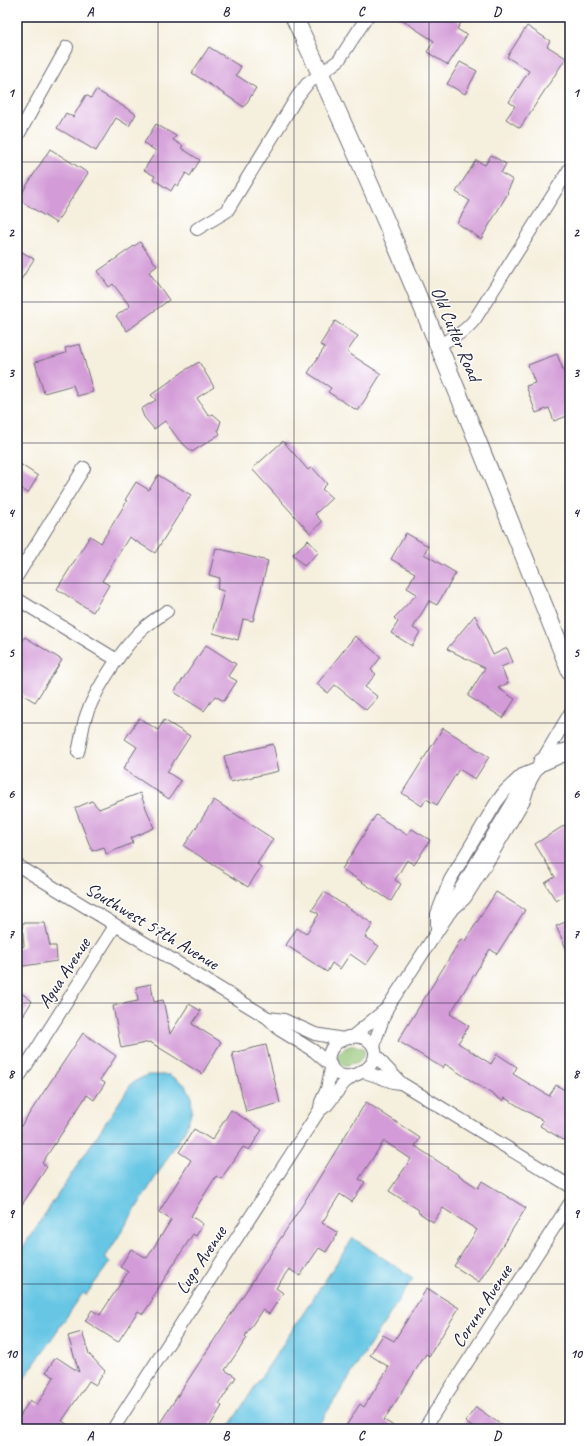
<svg xmlns="http://www.w3.org/2000/svg" width="587" height="1446" font-family="Caveat,sans-serif">
<rect width="100%" height="100%" fill="#fff"/>
<filter id="ink" filterUnits="userSpaceOnUse"><feTurbulence type="fractalNoise" baseFrequency=".025" numOctaves="2"/><feDisplacementMap in="SourceGraphic" scale="8" xChannelSelector="R" yChannelSelector="G"/><feConvolveMatrix kernelMatrix="1 2 1 2 8 2 1 2 1" color-interpolation-filters="sRGB"/></filter>
<filter id="wash" filterUnits="userSpaceOnUse"><feTurbulence type="fractalNoise" baseFrequency=".012" numOctaves="4" result="noise"/><feDisplacementMap in="SourceGraphic" scale="16" xChannelSelector="R" yChannelSelector="G"/><feGaussianBlur stdDeviation="0.9" result="paint"/><feColorMatrix in="noise" values="0 0 0 0 0 0 0 0 0 0 0 0 0 0 0 0 0 1.4 0 .05"/><feComposite in="paint" operator="in"/></filter>
<g filter="url(#wash)">
<rect width="100%" height="100%" fill="#f5efdd"/>
<path fill="#91c373" stroke="#5a7257" d="M354,1045L362,1048L364,1050V1056L358,1062L343,1066C329,1056 344,1047 354,1045Z"/>
<g fill="#66c6e4" stroke="#447490">
<polygon points="147,1075 169,1075 184,1084 191,1095 192,1111 185,1130 105,1258 110,1262 86,1295 83,1293 17,1389 17,1256 132,1083"/>
<polygon points="353,1238 413,1278 316,1429 227,1429"/>
</g>
<g id="blocks">
<g fill="#d39bd7">
<polygon points="397,17 452,17 461,23 457,29 467,35 448,65 427,52 434,41"/>
<polygon points="527,26 550,41 547,46 566,58 520,128 506,119 515,106 509,102 529,71 507,57"/>
<polygon points="209,47 241,67 236,75 256,88 244,107 192,73"/>
<polygon points="460,62 477,71 465,94 447,84"/>
<polygon points="96,90 136,114 129,126 116,118 96,151 57,128 66,113 73,117 86,95 91,98"/>
<polygon points="156,124 176,136 173,140 183,146 181,148 200,160 190,176 186,173 178,186 175,184 171,191 153,179 155,176 144,170 156,151 144,143"/>
<polygon points="50,149 88,173 56,223 18,199"/>
<polygon points="491,155 506,164 501,173 513,180 507,192 508,193 481,239 457,223 470,201 456,192 476,160 485,165"/>
<polygon points="140,242 157,266 149,272 169,300 127,331 116,316 130,306 113,284 109,287 98,271"/>
<polygon points="17,249 34,259 17,286"/>
<polygon points="335,321 358,336 347,352 381,374 358,411 328,392 331,388 308,373 325,347 320,345"/>
<polygon points="80,344 93,392 77,396 73,385 44,393 35,362 66,353 65,348"/>
<polygon points="557,354 570,388 570,415 554,421 549,408 536,413 526,386 535,383 528,365"/>
<polygon points="199,362 214,387 197,398 209,416 213,414 221,421 218,430 220,434 192,452 179,440 165,421 154,429 144,417 141,409 156,400 151,395 187,369"/>
<polygon points="283,441 308,470 312,467 327,484 322,489 332,498 315,514 322,522 310,533 252,469"/>
<polygon points="17,462 38,476 28,493 17,486"/>
<polygon points="158,475 191,495 155,553 129,537 102,581 109,585 93,612 57,589 90,536 101,543 127,501 125,500 136,482 149,490"/>
<polygon points="406,533 428,546 424,554 456,573 437,605 429,601 413,628 420,632 412,646 391,633 398,622 394,618 417,594 407,588 415,573 391,559"/>
<polygon points="308,540 319,552 304,566 293,554"/>
<polygon points="216,548 268,561 253,621 243,619 238,640 213,633 224,591 217,589 220,578 209,575"/>
<polygon points="475,615 493,655 507,648 513,662 501,667 508,683 498,688 515,699 503,718 468,696 485,668 447,649"/>
<polygon points="355,636 381,657 371,670 376,674 365,687 378,697 366,710 335,685 328,693 317,684"/>
<polygon points="25,637 62,660 35,702 17,691 17,650"/>
<polygon points="206,645 236,664 228,676 237,681 224,701 215,696 204,711 174,692"/>
<polygon points="139,718 158,730 164,720 190,736 167,772 181,781 169,799 123,769 137,747 125,739"/>
<polygon points="443,728 489,757 475,779 459,769 437,805 426,799 422,806 402,793"/>
<polygon points="273,744 279,771 230,782 224,756"/>
<polygon points="140,793 154,828 131,838 133,843 106,854 104,847 92,851 75,808 92,801 99,809"/>
<polygon points="214,800 273,839 257,864 261,867 248,887 184,846"/>
<polygon points="376,815 407,835 412,829 430,840 414,865 407,860 395,880 401,884 391,901 342,869"/>
<polygon points="565,825 570,834 570,893 556,901 545,883 555,877 535,844"/>
<polygon points="324,892 373,924 365,937 379,946 366,965 350,954 340,969 332,963 327,972 286,945 297,928 306,934 319,914 312,910"/>
<polygon points="496,892 525,910 497,954 490,949 450,1014 469,1026 458,1043 491,1064 497,1054 517,1067 513,1074 549,1096 556,1085 570,1093 570,1144 540,1126 543,1121 505,1098 503,1101 445,1064 443,1068 398,1041 461,939 465,941"/>
<polygon points="570,920 570,957 556,926"/>
<polygon points="22,923 45,923 50,946 56,946 57,961 17,967 17,949 24,946"/>
<polygon points="151,984 154,1002 163,1000 170,1034 189,1004 201,1011 192,1024 221,1042 202,1074 150,1042 121,1048 113,1006 138,1001 136,987"/>
<polygon points="17,990 32,1001 17,1026"/>
<polygon points="83,1033 116,1056 100,1080 105,1083 94,1100 87,1095 42,1163 47,1167 17,1212 17,1132"/>
<polygon points="266,1045 280,1103 246,1112 232,1053"/>
<polygon points="366,1102 420,1138 415,1146 478,1188 482,1181 526,1208 479,1282 454,1266 477,1230 443,1208 433,1222 418,1212 419,1210 389,1191 411,1159 384,1141 359,1179 365,1182 352,1202 340,1194 322,1223 338,1233 326,1252 319,1248 300,1276 289,1269 276,1288 283,1293 269,1314 262,1310 245,1336 247,1338 225,1370 236,1377 219,1404 222,1406 208,1429 156,1429 303,1204"/>
<polygon points="231,1110 262,1130 249,1150 243,1147 221,1179 216,1176 191,1216 203,1224 196,1236 193,1234 152,1298 153,1299 143,1314 138,1311 118,1342 85,1321 92,1310 100,1315 128,1272 120,1267 131,1249 147,1258 171,1220 159,1212 191,1160 179,1152 194,1129 212,1140"/>
<polygon points="427,1288 459,1308 429,1356 426,1354 384,1420 398,1429 344,1429 360,1404 364,1407 389,1367 370,1355 383,1335 394,1341"/>
<polygon points="82,1332 89,1354 105,1371 96,1385 89,1381 62,1421 75,1429 17,1429 17,1421 30,1400 37,1405 54,1377 46,1372 56,1357 79,1372 68,1336"/>
<polygon points="476,1407 507,1429 475,1429 465,1422"/>
</g>
</g>
</g>
<g filter="url(#ink)">
<use href="#blocks" fill-opacity="0" stroke="#6c6a74" stroke-width="1"/>
<g fill="none" stroke-linecap="round" stroke-linejoin="round">
<g stroke="#6c6a74" stroke-width="14">
<g id="minor">
<polyline points="17,137 67,47"/>
<polyline points="197,229 227,211 297,97 307,84 339,60 367,17"/>
<path d="M438,345C453,338 465,332 475,319L570,168"/>
<polyline points="17,576 84,468"/>
<polyline points="17,599 117,660"/>
<path d="M78,752C81,741 82,730 85,719C93,693 124,645 145,627C152,621 160,616 167,611"/>
<polyline points="17,865 268,1018 280,1030 314,1051 330,1065"/>
<polyline points="452,910 465,898 491,856 524,800 530,781 570,713"/>
<polyline points="437,931 437,914 450,880 496,803 505,791 522,775 537,769"/>
<polyline points="268,1018 284,1020 315,1034 343,1039"/>
<path d="M348,1037C356,1036 365,1036 371,1043C390,1064 340,1093 330,1064C328,1061 328,1058 329,1055C331,1045 339,1040 348,1037Z"/>
<polyline points="352,1037 385,1010"/>
<polyline points="374,1048 376,1038 387,1008 450,912 456,896 517,795 530,781"/>
<polyline points="375,1054 384,1065 401,1083 570,1186"/>
<polyline points="362,1071 393,1082 400,1083"/>
<polyline points="17,1080 115,926"/>
<polyline points="320,1108 321,1102 327,1089 331,1069"/>
<polyline points="113,1429 319,1111 327,1105 344,1083 354,1075"/>
<polyline points="424,1429 570,1203"/>
</g>
</g>
<g stroke="#6c6a74" stroke-width="19">
<g id="secondary">
<path d="M294,17C395,231 482,451 570,671"/>
<polyline points="542,762 563,753 570,751"/>
</g>
</g>
<use href="#minor" stroke="#fff" stroke-width="12"/>
<use href="#secondary" stroke="#fff" stroke-width="17"/>
</g>
</g>
<path fill="none" stroke="#22223b" stroke-width="1" stroke-opacity="0.55" d="M158,17V1429M294,17V1429M429,17V1429M17,162H570M17,302H570M17,443H570M17,583H570M17,723H570M17,863H570M17,1003H570M17,1144H570M17,1284H570"/>
<g text-anchor="middle" dominant-baseline="central" stroke-width="3" stroke-linejoin="round" paint-order="stroke">
<g font-size="19" fill="#22223b" stroke="#fff">
<text transform="translate(456 334) rotate(67)">Old Cutler Road</text>
<text transform="translate(152 926) rotate(31)">Southwest 57th Avenue</text>
<text transform="translate(64 973) rotate(-57)">Agua Avenue</text>
<text transform="translate(201 1260) rotate(-57)">Lugo Avenue</text>
<text transform="translate(482 1306) rotate(-57)">Coruna Avenue</text>
</g>
</g>
<rect width="587" height="1446" fill="none" stroke="#fff" stroke-width="44"/>
<rect x="22" y="22" width="543" height="1402" fill="none" stroke="#22223b" stroke-width="1.5"/>
<g font-size="13" text-anchor="middle" font-weight="bold" fill="#22223b">
<text x="90" y="16">A</text>
<text x="226" y="16">B</text>
<text x="361" y="16">C</text>
<text x="497" y="16">D</text>
<text x="11" y="97">1</text>
<text x="576" y="97">1</text>
<text x="11" y="237">2</text>
<text x="576" y="237">2</text>
<text x="11" y="377">3</text>
<text x="576" y="377">3</text>
<text x="11" y="517">4</text>
<text x="576" y="517">4</text>
<text x="11" y="657">5</text>
<text x="576" y="657">5</text>
<text x="11" y="798">6</text>
<text x="576" y="798">6</text>
<text x="11" y="938">7</text>
<text x="576" y="938">7</text>
<text x="11" y="1078">8</text>
<text x="576" y="1078">8</text>
<text x="11" y="1218">9</text>
<text x="576" y="1218">9</text>
<text x="11" y="1358">10</text>
<text x="576" y="1358">10</text>
<text x="90" y="1440">A</text>
<text x="226" y="1440">B</text>
<text x="361" y="1440">C</text>
<text x="497" y="1440">D</text>
</g>
</svg>
